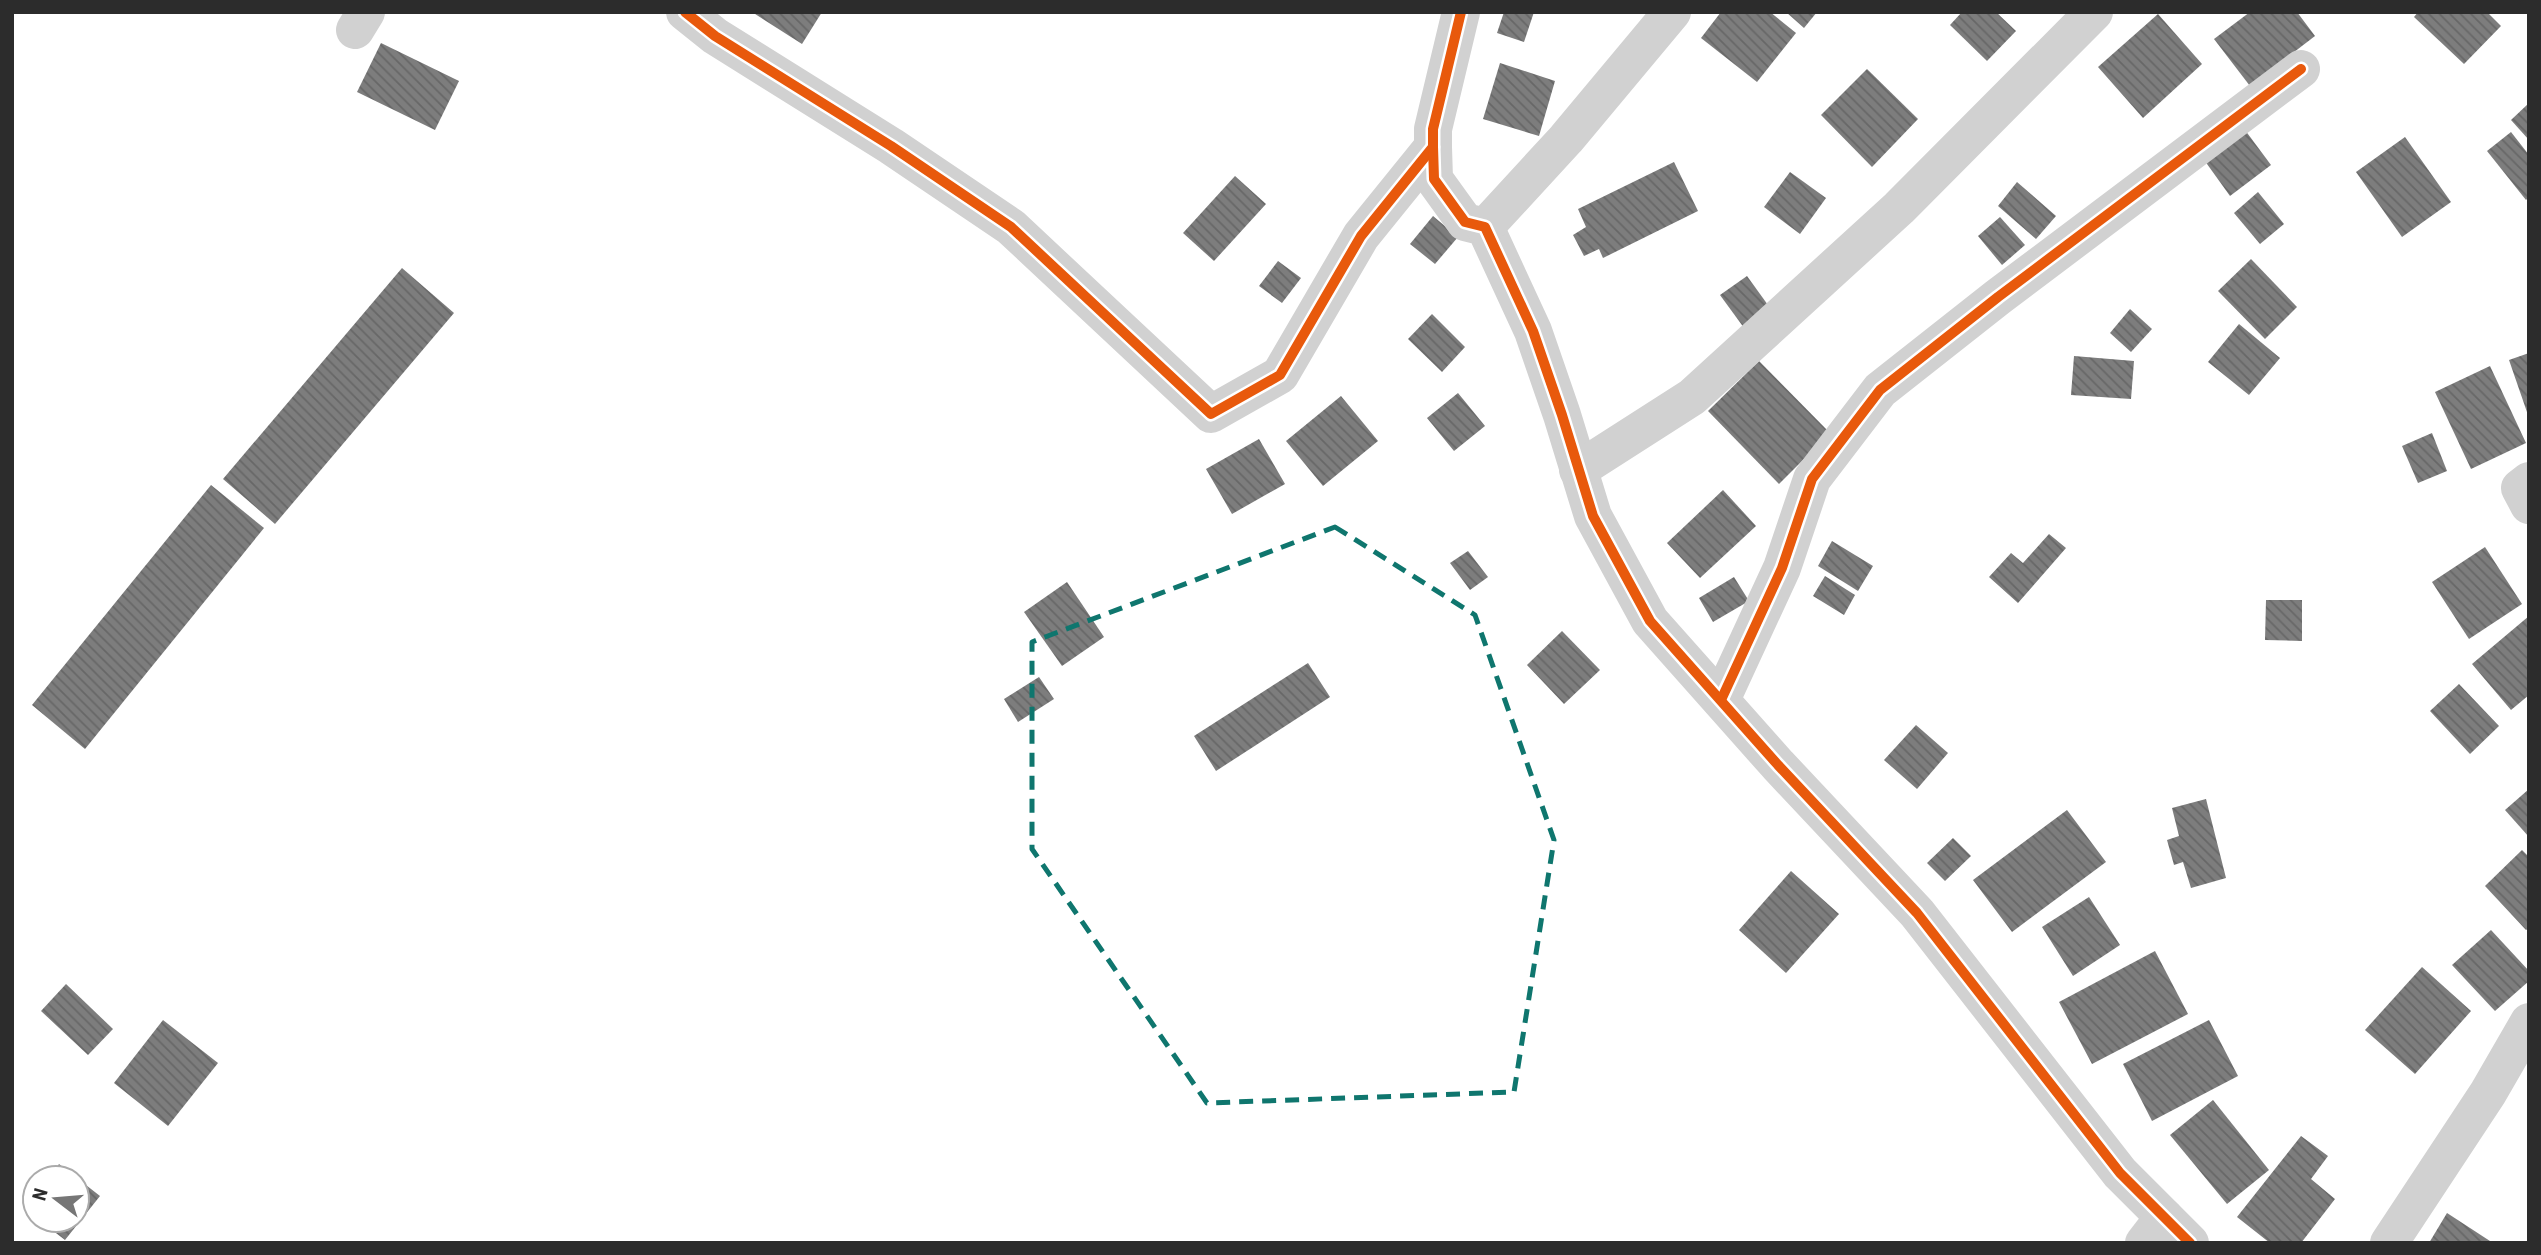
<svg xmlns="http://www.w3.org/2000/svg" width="2541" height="1255" font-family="'Roboto Condensed',sans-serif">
<defs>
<pattern id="building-back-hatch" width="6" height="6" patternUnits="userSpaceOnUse" patternTransform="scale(1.75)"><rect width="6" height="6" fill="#7d7d7d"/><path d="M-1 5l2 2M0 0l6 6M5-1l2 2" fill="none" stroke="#676767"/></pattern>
</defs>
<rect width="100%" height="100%" fill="#fff"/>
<g fill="url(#building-back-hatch)">
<polygon points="752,12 822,12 802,44"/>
<polygon points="1504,12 1534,12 1524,42 1497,33"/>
<polygon points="1721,12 1770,12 1796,33 1757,82 1701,38"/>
<polygon points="1786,12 1817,12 1804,28"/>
<polygon points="1962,12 1996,12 2016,31 1987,61 1950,25"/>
<polygon points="2250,12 2297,12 2315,36 2250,86 2214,39"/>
<polygon points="2418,12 2487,12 2501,26 2464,64 2414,17"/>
<polygon points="2158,14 2202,64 2143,118 2098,67"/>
<polygon points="381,43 459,81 435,130 357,92"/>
<polygon points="1500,63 1555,81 1539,136 1483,119"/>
<polygon points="1867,69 1918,119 1872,167 1821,115"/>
<polygon points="2529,103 2529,140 2511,120"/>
<polygon points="2242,126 2271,165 2230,196 2202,157"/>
<polygon points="2511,132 2529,155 2529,197 2526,200 2487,151"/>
<polygon points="2405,137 2451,202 2402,237 2356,172"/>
<polygon points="1674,162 1698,211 1603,258 1599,249 1584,256 1573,235 1586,227 1578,209"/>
<polygon points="1790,172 1826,198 1800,234 1764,207"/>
<polygon points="1235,176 1266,204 1214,261 1183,233"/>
<polygon points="2017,182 2056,216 2036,239 1998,206"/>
<polygon points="2258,192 2284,224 2260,244 2234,213"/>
<polygon points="1433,216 1458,237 1435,264 1410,244"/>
<polygon points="2000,217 2025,245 2002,265 1978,236"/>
<polygon points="2251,259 2297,307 2265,339 2218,291"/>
<polygon points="1278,261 1301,278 1282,303 1259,286"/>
<polygon points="402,268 454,313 275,524 223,479"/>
<polygon points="1747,276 1773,312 1747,332 1720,295"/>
<polygon points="2130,309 2152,329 2131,352 2110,333"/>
<polygon points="1432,314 1465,347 1442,372 1408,339"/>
<polygon points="2239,324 2280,358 2249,395 2208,362"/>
<polygon points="2529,353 2529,415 2528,415 2509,360"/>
<polygon points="2074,356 2134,361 2131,399 2071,395"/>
<polygon points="1759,361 1830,433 1779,484 1708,411"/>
<polygon points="2490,366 2526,443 2471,469 2435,392"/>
<polygon points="1458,393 1485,426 1454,451 1427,418"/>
<polygon points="1341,396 1378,441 1323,486 1286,441"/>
<polygon points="2432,433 2447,471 2418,483 2402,446"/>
<polygon points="1259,439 1285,484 1232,514 1206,469"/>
<polygon points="211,485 264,528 85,749 32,705"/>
<polygon points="1723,490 1756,526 1700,578 1667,543"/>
<polygon points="2049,534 2066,548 2018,603 1989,577 2011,553 2023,563"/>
<polygon points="1832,541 1873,566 1858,591 1818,566"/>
<polygon points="2485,547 2522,604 2469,639 2432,582"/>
<polygon points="1468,551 1488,577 1470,590 1450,563"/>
<polygon points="1825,576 1855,595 1844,615 1813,596"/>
<polygon points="1734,577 1749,601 1713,622 1699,598"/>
<polygon points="1067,582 1104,637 1062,666 1024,612"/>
<polygon points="2266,600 2302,600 2302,641 2265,640"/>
<polygon points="2529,616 2529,695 2511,710 2472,664"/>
<polygon points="1562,631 1600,670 1564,704 1527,665"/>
<polygon points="1308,663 1330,697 1216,771 1194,736"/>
<polygon points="1039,677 1054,699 1018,722 1004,699"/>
<polygon points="2459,684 2499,726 2470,754 2430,711"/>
<polygon points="1916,725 1948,753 1917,789 1884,760"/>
<polygon points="2529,789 2529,837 2505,810"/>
<polygon points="2206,799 2226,878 2191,888 2183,862 2174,865 2167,840 2179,836 2172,808"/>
<polygon points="2067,810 2106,862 2012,932 1973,880"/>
<polygon points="1953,838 1971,856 1945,881 1927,863"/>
<polygon points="2522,850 2529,857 2529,928 2526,930 2485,886"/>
<polygon points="1791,871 1839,914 1786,973 1739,930"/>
<polygon points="2089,897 2120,945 2073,976 2042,927"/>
<polygon points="2491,930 2529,971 2529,981 2495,1011 2452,965"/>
<polygon points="2155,951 2188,1014 2092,1064 2059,1002"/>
<polygon points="2422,967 2471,1011 2415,1074 2365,1030"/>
<polygon points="66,984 113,1029 88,1055 41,1011"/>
<polygon points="163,1020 218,1063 168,1126 114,1083"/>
<polygon points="2209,1020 2238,1076 2152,1121 2123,1064"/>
<polygon points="2213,1100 2269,1170 2227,1204 2170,1135"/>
<polygon points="2301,1136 2328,1156 2311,1179 2335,1199 2301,1243 2270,1243 2237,1217"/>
<polygon points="59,1164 100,1196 65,1240 39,1220 77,1220 77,1178 49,1178"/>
<polygon points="35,1196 35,1217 25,1209"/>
<polygon points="2447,1213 2493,1243 2429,1243"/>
</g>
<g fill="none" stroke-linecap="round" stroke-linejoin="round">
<g stroke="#d1d1d1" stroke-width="38">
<polyline points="685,12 715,36 891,146 1011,227 1211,414 1280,375 1361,236 1433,147"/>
<polyline points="1461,12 1433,129 1433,147 1434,179 1465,222 1485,227 1533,331 1562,415 1593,516 1650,621 1778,765 1917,913 2120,1173 2190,1243"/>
<polyline points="355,30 366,12"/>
<polyline points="1485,227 1566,139 1672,12"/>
<polyline points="1578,470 1692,397 1899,208 2094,12"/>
<polyline points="2529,481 2520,488 2529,505"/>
<polyline points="1721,700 1782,568 1812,479 1880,390 1998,297 2301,69"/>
<polyline points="2144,1243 2164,1217"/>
<polyline points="2389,1243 2488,1093 2529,1022"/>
</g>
<g stroke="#fff" stroke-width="15">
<g id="cycleway">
<polyline points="685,12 715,36 891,146 1011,227 1211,414 1280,375 1361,236 1433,147"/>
<polyline points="1461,12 1433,129 1433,147 1434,179 1465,222 1485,227 1533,331 1562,415 1593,516 1650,621 1778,765 1917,913 2120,1173 2190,1243"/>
<polyline points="1721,700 1782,568 1812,479 1880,390 1998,297 2301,69"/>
</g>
</g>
<use href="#cycleway" stroke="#e8590c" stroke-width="10"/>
</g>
<path fill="none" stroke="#0f766e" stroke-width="5" stroke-dasharray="14 9" stroke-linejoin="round" d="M1335,527L1475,615L1554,840L1514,1092L1207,1103L1032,849V642Z"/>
<rect width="2541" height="1255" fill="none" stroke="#2c2c2c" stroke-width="28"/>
<g transform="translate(56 1199) rotate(286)"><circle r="33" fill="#ffffff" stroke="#ababab" stroke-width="2"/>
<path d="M0-5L12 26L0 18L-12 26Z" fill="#767676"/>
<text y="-10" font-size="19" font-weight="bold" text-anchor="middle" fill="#2c2c2c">N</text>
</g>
</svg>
